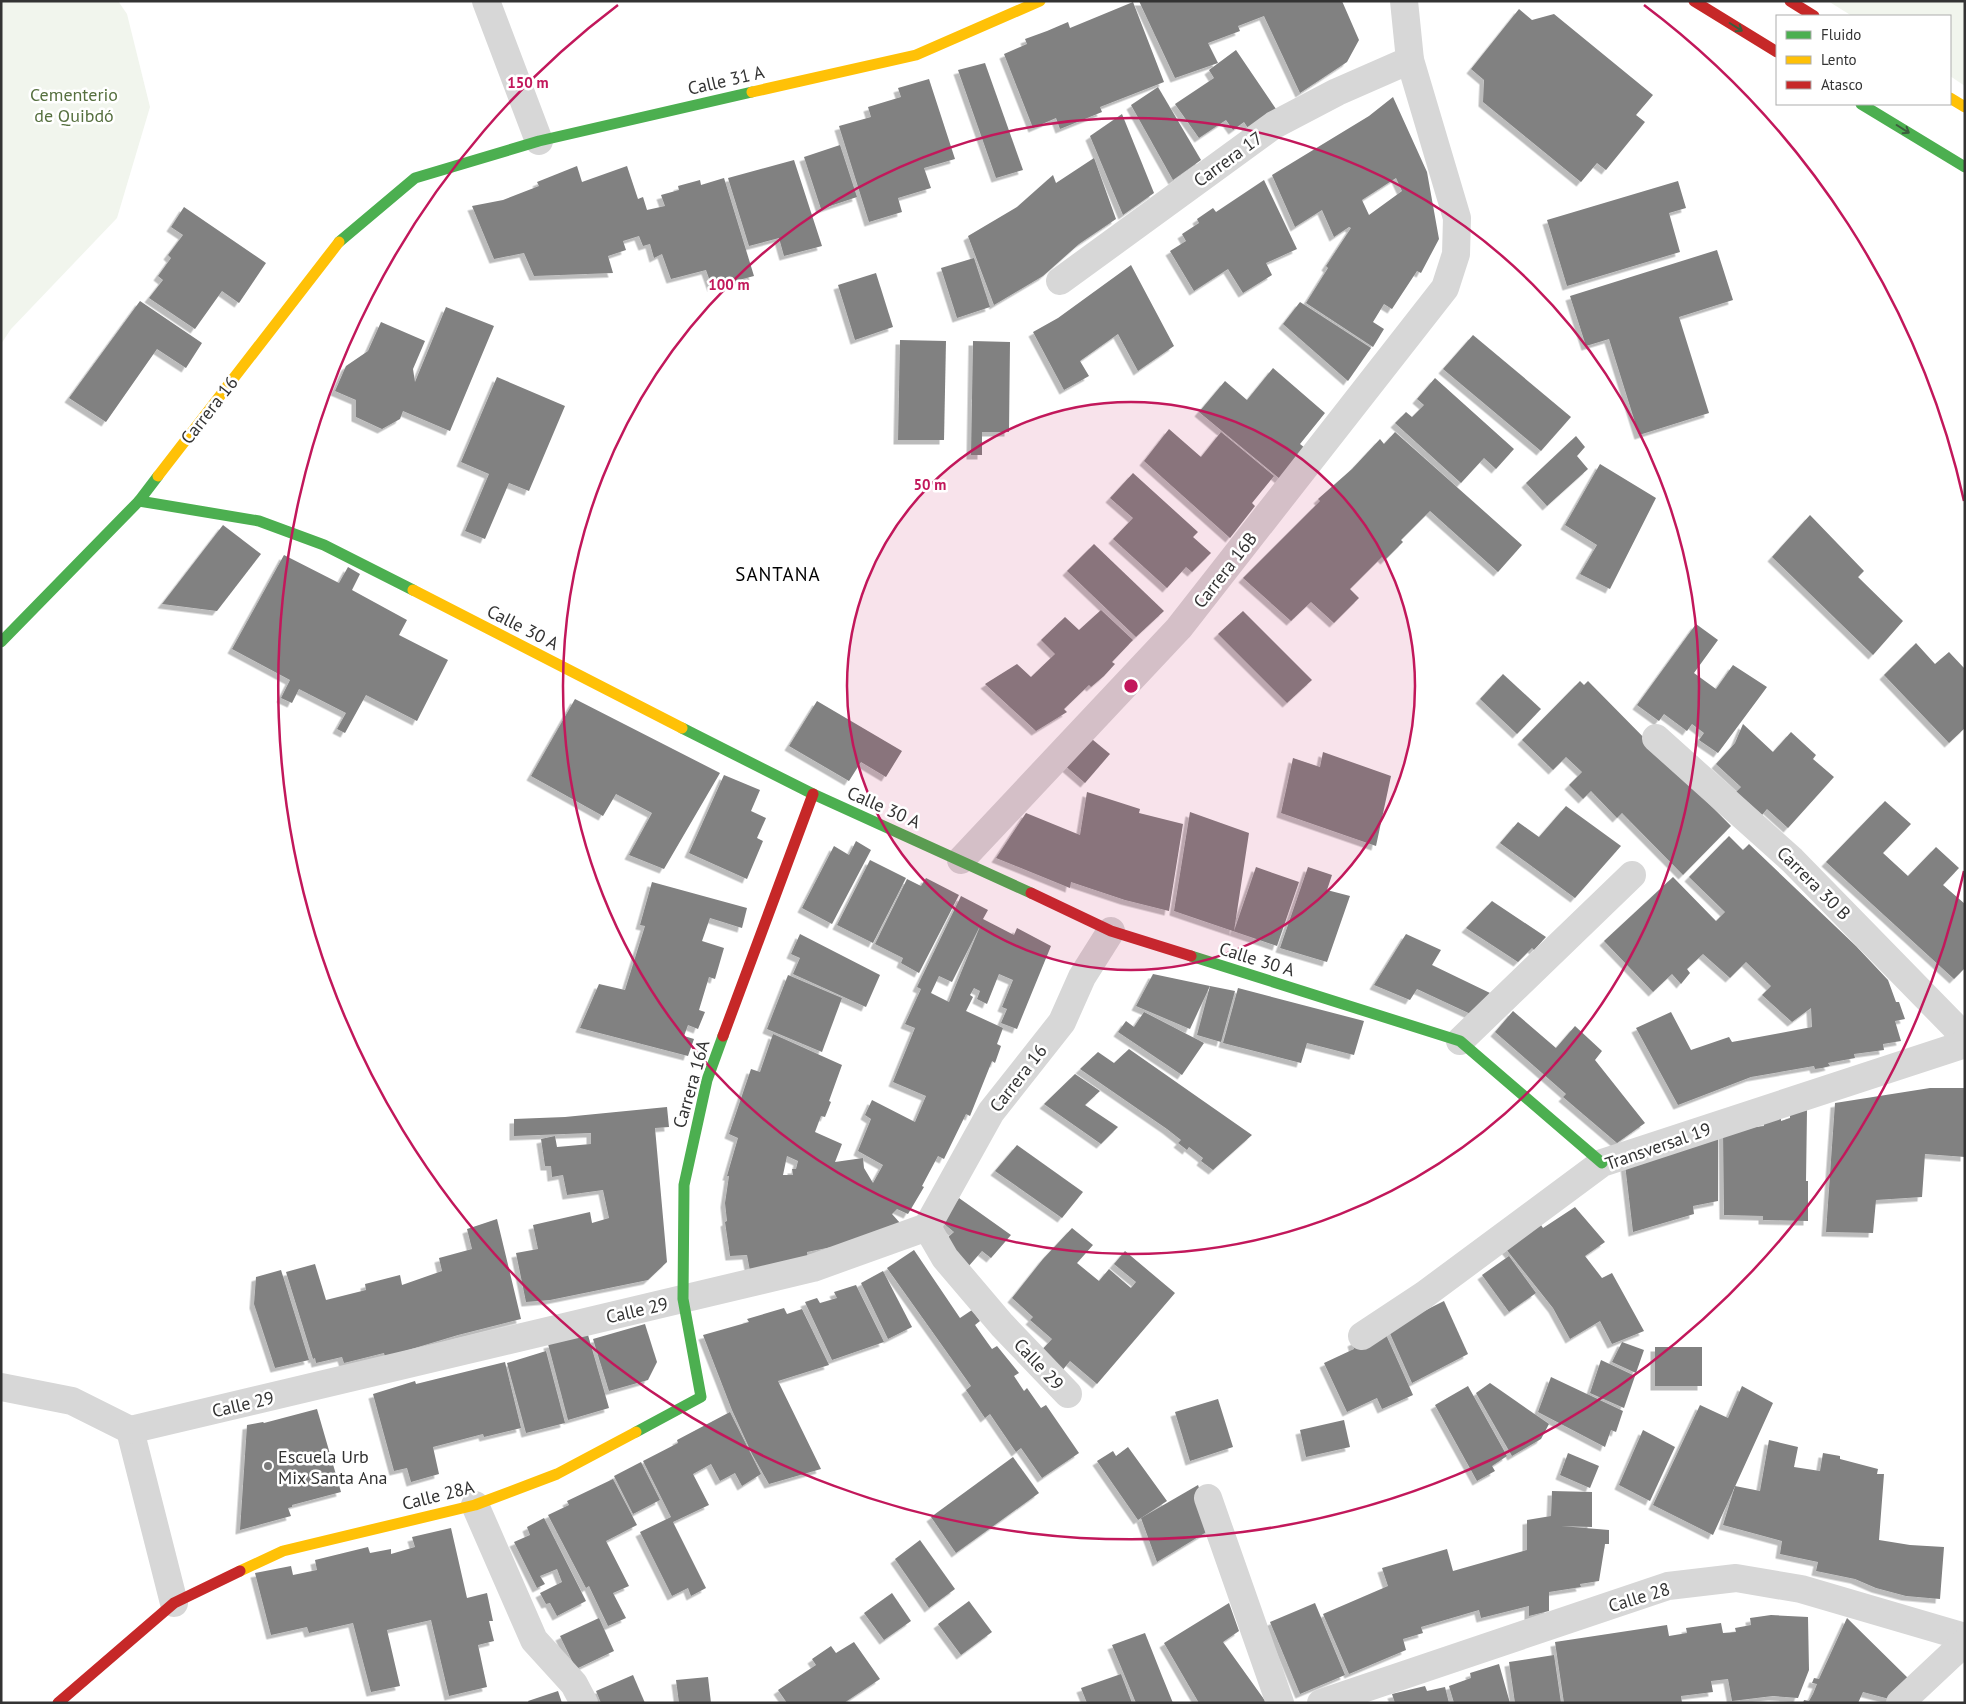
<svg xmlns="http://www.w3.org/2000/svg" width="1966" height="1704" font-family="'PT Sans',sans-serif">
<defs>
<filter id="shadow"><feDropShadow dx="-4.5" dy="4.5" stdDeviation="0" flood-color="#0004"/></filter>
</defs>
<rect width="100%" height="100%" fill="#fff"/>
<g fill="#f1f5ed">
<polygon points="1,1 118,1 127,14 150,107 117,218 11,329 1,344"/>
<polygon points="1828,1 1965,1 1965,86 1950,76 1950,16 1852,16"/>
</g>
<g fill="#818181" fill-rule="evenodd" filter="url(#shadow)">
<polygon points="1139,1 1342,1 1359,40 1347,62 1300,93 1264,16 1238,26 1240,31 1208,43 1218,63 1175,78"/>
<polygon points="1133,2 1164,82 1100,107 1102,112 1060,129 1056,118 1033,128 1004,54 1027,44 1025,39 1047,31 1068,22 1070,28"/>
<polygon points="1519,9 1532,20 1554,14 1653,95 1636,115 1645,122 1606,170 1597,163 1581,182 1483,102 1484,80 1471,69"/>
<polygon points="1236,50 1276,109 1248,128 1244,122 1233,130 1226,120 1199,138 1175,104 1214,78 1209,70"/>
<polygon points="985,63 1023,170 996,178 958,70"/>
<polygon points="929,79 955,159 924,168 931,188 898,198 902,212 869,222 839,126 871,117 868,107 901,97 898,88"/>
<polygon points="1158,87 1201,160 1173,180 1131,105"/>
<path d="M1393,97L1427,172L1439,239L1421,273L1417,271L1392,309L1384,304L1373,322L1384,329L1373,347L1306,303L1328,268L1326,266L1351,228L1349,227L1334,237L1322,210L1295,227L1272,175L1369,116ZM1396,178L1402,191L1369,215L1362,200Z"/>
<polygon points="1122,114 1154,193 1123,215 1090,136"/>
<polygon points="840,145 857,197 821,209 804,157"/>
<polygon points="1094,158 1116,219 1079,244 1043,276 994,305 968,236 1017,207 1053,175 1056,183"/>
<polygon points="794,160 822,246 784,256 779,238 749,246 728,178"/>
<polygon points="577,166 582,182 627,166 638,199 643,197 647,210 665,206 661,195 679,190 678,186 700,180 701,185 724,178 754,276 712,287 706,270 671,279 662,254 654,258 650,244 643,246 639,236 623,241 626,250 608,256 613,273 534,276 524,253 494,259 472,206 503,200 539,186 537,182"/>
<polygon points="1264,180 1297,249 1266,263 1272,275 1243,293 1228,269 1194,291 1170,251 1186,241 1182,234 1199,223 1197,219 1213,208 1216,212"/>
<polygon points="1678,181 1686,208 1669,213 1680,252 1567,286 1547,220"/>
<polygon points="184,207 266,263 239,303 222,291 195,329 149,298 163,280 158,276 171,258 168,255 183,235 171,227"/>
<polygon points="1717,250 1733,300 1679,317 1709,413 1639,435 1609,339 1586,346 1570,296"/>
<polygon points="974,258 990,307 957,318 941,268"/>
<polygon points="1131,265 1174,346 1138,371 1118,334 1080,361 1089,376 1064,390 1033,332 1058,318"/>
<polygon points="876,273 893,327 855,340 838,285"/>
<polygon points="140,301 202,343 186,368 157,349 106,422 69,398"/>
<polygon points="1300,302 1371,348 1348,381 1283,324"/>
<polygon points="446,307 494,326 450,431 403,411 400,419 382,429 356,417 356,400 335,391 346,366 368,351 381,322 425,341 413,369 415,382"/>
<polygon points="1473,335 1571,417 1541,451 1443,369"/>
<polygon points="900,340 946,341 944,440 898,440"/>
<polygon points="973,341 1010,342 1009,432 982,432 982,455 971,455"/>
<polygon points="1273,368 1325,413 1300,444 1305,448 1280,479 1199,412 1225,381 1247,400"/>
<polygon points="497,377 565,406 529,491 509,483 485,539 465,531 489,474 461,462"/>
<polygon points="1435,378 1514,449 1496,469 1484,458 1461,483 1395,423 1406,412 1412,417 1424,405 1417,399"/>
<polygon points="1169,429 1201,457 1221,432 1274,476 1252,503 1255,506 1230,538 1144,461"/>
<polygon points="1395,432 1522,545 1498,572 1430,511 1401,540 1403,542 1385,560 1382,557 1350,589 1359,598 1334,623 1311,602 1291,621 1243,578 1320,501 1318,499 1352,469 1380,439 1384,444"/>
<polygon points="1576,436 1585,447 1577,456 1588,469 1547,506 1526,483"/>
<polygon points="1600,464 1656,498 1610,589 1580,574 1597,545 1565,525"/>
<polygon points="1133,473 1198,532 1193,537 1211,553 1192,572 1186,567 1167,588 1113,539 1133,518 1110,498"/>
<polygon points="1810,515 1864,571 1858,577 1903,621 1873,655 1772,557"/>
<polygon points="223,525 261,554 217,611 162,604"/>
<polygon points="1094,544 1164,611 1136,637 1067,571"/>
<polygon points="284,555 339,583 348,567 360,574 352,590 407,620 399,635 448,660 417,721 366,695 345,733 337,729 346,713 299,689 292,703 281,698 290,680 232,649"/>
<polygon points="1101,610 1133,640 1112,662 1115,664 1104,676 1091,687 1089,685 1064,709 1067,712 1036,731 985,684 1017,664 1031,677 1055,654 1041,640 1065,617 1079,630"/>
<polygon points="1243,611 1312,680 1287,703 1218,634"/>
<polygon points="1696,624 1718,640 1694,673 1716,689 1733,665 1767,687 1718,753 1699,740 1704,733 1692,724 1687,731 1664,714 1659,721 1637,705"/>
<polygon points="1916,643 1935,664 1949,652 1965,669 1965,728 1949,743 1884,675"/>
<polygon points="1503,674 1541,709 1517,734 1480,699"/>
<polygon points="1580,681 1584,685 1588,681 1731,826 1683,875 1622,813 1617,818 1591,791 1583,799 1569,785 1582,772 1566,757 1553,770 1522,740"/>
<polygon points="575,699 720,773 664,869 629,855 652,813 616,794 603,816 531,776"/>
<polygon points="817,701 902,751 886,777 861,762 849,781 789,746"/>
<polygon points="1743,724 1773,752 1791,732 1816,755 1813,759 1834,777 1788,828 1767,809 1762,815 1736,792 1741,787 1716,764 1735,743"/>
<polygon points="1087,735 1110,754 1085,783 1063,764"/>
<polygon points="1323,752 1391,776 1376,846 1281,813 1293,758 1320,767"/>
<polygon points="724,775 760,790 751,811 766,818 757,838 763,841 747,879 689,853"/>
<polygon points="1087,792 1140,809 1139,813 1183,824 1169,911 1125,900 1071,882 1070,888 996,858 1026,813 1080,835"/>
<polygon points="1885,801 1911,824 1883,853 1908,876 1936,847 1959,868 1943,885 1965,904 1965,968 1954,979 1826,862"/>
<polygon points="1566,806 1621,846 1575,898 1500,843 1518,822 1539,837"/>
<polygon points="1190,812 1249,833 1234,931 1256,867 1299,882 1277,946 1174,911"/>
<polygon points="1729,836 1743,850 1749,844 1856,946 1888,980 1896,1002 1899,1002 1905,1019 1895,1021 1901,1041 1883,1044 1884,1050 1854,1054 1855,1058 1828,1063 1830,1066 1822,1068 1815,1069 1814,1066 1751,1077 1678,1105 1636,1028 1671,1012 1691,1050 1729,1037 1732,1042 1812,1027 1811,1008 1792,1022 1762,995 1771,986 1746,962 1730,978 1703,954 1687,969 1690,973 1681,984 1672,974 1653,992 1604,941 1673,877 1716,921 1725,912 1689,877"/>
<polygon points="856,841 871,850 832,924 802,908 834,846 849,855"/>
<polygon points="870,860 906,878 873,943 837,925"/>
<polygon points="1308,867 1332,875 1327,890 1350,896 1327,962 1280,948"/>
<polygon points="926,878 959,895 919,973 901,963 903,958 875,944 907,879 921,886"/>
<polygon points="652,882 747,908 742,928 710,918 702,941 724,948 715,979 709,977 699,1010 705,1012 698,1029 688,1025 684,1036 694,1039 688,1056 580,1028 599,984 625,990 645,926 640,925"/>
<path d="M961,896L988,910L983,919L1014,935L1017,928L1051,946L1017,1029L1001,1023L1007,1009L1002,1007L1013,980L999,974L987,1004L977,999L980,991L974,988L970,995L973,997L966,1011L1003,1028L997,1044L1001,1046L995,1063L992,1061L970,1116L966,1114L944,1159L938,1156L922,1186L924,1187L908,1214L897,1209L892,1214L900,1223L876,1238L807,1252L809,1266L750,1271L747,1255L730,1256L725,1222L727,1221L725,1203L729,1176H727L738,1138L729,1134L751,1069L760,1072L773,1034L842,1065L829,1101L831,1102L825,1117L821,1116L815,1132L842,1144L835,1162L863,1158L864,1168L873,1183L883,1165L858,1151L871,1119L865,1115L872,1100L915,1122L926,1096L893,1082L915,1028L905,1024L921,989L917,987ZM981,924L949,1002L931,993L939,976L952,982ZM787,1156L798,1161L796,1169H792L793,1175H783Z"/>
<polygon points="1492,901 1546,937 1534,950 1532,948 1518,962 1466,928"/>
<polygon points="800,934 880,975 866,1007 793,974 800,958 791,954"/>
<polygon points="1406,934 1441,950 1432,965 1490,993 1475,1016 1417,989 1410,1000 1374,985"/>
<polygon points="1153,974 1210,986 1190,1029 1136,1006"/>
<polygon points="788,975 842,998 822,1052 767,1029"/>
<polygon points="1210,986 1235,991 1221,1042 1197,1035"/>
<polygon points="1238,988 1364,1021 1354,1055 1307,1043 1301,1063 1223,1043"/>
<polygon points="1513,1011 1556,1048 1575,1026 1602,1051 1595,1060 1645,1123 1617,1143 1563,1097 1566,1094 1495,1032"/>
<polygon points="1144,1012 1204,1043 1182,1075 1118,1032 1126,1021 1134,1027"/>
<polygon points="1129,1049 1199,1098 1252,1135 1213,1170 1201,1161 1203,1158 1189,1147 1187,1150 1178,1143 1181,1140 1167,1129 1080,1069 1098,1052 1114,1063"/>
<polygon points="1075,1074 1100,1091 1085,1105 1118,1127 1101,1144 1044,1104"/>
<polygon points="1930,1088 1965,1088 1965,1157 1925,1154 1922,1197 1876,1200 1873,1233 1826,1232 1835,1103"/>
<polygon points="667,1107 669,1127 655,1128 667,1262 648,1280 550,1300 526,1302 516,1253 538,1249 533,1225 590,1212 592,1223 609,1218 603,1190 567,1195 563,1175 552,1177 551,1166 545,1166 541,1139 555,1136 557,1147 591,1144 591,1133 514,1136 514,1119 565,1117"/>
<polygon points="1807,1110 1806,1181 1808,1181 1808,1221 1763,1220 1763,1216 1724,1215 1723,1131 1764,1126 1764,1122 1781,1118 1781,1121 1790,1118 1790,1115"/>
<polygon points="1718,1135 1718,1201 1693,1206 1694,1214 1633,1232 1624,1156"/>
<polygon points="1017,1145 1083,1192 1062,1218 995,1171"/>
<polygon points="959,1198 1011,1235 991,1258 982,1251 967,1268 946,1239 954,1232 942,1222"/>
<polygon points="1575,1207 1605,1242 1585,1256 1602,1278 1612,1273 1644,1331 1612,1344 1600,1321 1570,1339 1553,1308 1506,1249 1541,1225 1543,1228"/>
<polygon points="497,1219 521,1319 458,1335 385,1357 384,1353 344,1363 342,1357 316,1363 315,1358 313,1359 286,1272 315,1264 326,1300 366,1290 365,1284 400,1275 402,1285 442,1271 439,1258 472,1249 467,1229"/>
<polygon points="1072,1228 1093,1245 1077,1263 1099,1281 1109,1269 1131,1288 1136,1282 1114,1264 1125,1251 1175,1293 1097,1384 1070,1361 1061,1372 1039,1353 1052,1339 1030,1320 1033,1317 1012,1298 1043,1259"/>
<polygon points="914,1250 960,1318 972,1310 980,1321 975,1325 982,1335 992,1349 997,1346 1019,1373 1014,1376 1024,1391 1027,1388 1041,1408 1046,1405 1079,1453 1042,1478 1021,1448 1016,1452 990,1414 985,1418 966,1390 971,1386 887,1268"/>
<polygon points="1509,1256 1536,1293 1509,1312 1482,1275"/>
<polygon points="281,1270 309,1360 275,1368 254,1304 256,1277"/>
<polygon points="883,1271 912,1327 888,1339 861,1283"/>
<polygon points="856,1285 884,1342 832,1360 805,1302 817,1298 820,1303 837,1298 834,1292"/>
<polygon points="1444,1301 1468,1354 1412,1383 1388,1329"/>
<polygon points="784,1308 787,1314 802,1309 829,1365 778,1381 821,1469 769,1484 752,1454 732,1410 703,1335 749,1322 747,1319"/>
<polygon points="645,1324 657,1362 648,1380 609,1391 593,1339"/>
<polygon points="1383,1328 1413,1395 1382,1409 1377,1398 1347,1412 1324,1363 1354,1349 1352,1342"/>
<polygon points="588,1335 609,1408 568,1420 548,1344"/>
<polygon points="1622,1342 1644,1350 1636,1373 1612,1362"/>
<rect x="1655" y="1347" width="47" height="39"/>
<polygon points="546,1351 565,1423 526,1433 507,1363"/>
<polygon points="1601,1360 1635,1376 1624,1408 1590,1393"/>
<polygon points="505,1362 521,1428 484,1437 483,1434 433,1447 439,1474 411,1482 407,1468 394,1471 373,1394 415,1381 416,1384"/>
<polygon points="1551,1377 1623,1411 1616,1432 1611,1430 1605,1447 1538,1412"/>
<polygon points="1490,1383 1549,1424 1541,1439 1512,1456 1476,1393"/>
<polygon points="1468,1386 1507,1456 1492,1466 1495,1471 1477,1481 1435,1405"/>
<polygon points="1742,1386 1773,1403 1713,1535 1653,1505 1700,1405 1728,1418"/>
<polygon points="1218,1399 1233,1447 1190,1461 1175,1412"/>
<polygon points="317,1409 341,1492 292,1505 292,1507 288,1508 291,1516 240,1530 247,1425 263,1422 264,1423"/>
<polygon points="730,1412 761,1474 742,1486 735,1473 720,1481 711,1464 693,1474 709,1505 673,1522 706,1588 691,1596 688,1588 672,1596 640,1532 671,1517 643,1461 678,1443 677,1440"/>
<polygon points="1344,1420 1350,1447 1306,1457 1300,1430"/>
<polygon points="1643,1430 1675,1447 1650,1501 1619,1485"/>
<polygon points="1769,1440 1798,1447 1794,1467 1820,1471 1823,1453 1840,1456 1840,1459 1878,1469 1877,1474 1884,1474 1879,1540 1910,1545 1944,1547 1940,1599 1906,1596 1876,1588 1855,1579 1816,1571 1818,1562 1780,1554 1782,1541 1723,1525 1735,1486 1760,1491"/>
<polygon points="1128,1447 1167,1501 1138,1520 1097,1461 1113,1451 1116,1456"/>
<polygon points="1568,1453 1599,1466 1590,1488 1560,1475"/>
<polygon points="1013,1457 1039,1493 956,1553 931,1517"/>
<polygon points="641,1462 660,1500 633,1514 614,1476"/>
<polygon points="613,1479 637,1525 606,1541 629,1586 613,1593 626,1618 608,1626 589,1586 586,1588 548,1515 569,1505 567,1501"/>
<polygon points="1198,1485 1213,1528 1157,1562 1141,1518"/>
<polygon points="1552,1491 1592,1492 1592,1527 1561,1526 1609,1530 1609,1544 1605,1544 1599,1581 1580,1584 1581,1587 1549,1592 1549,1611 1529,1616 1529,1606 1481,1618 1479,1610 1421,1627 1423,1633 1403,1639 1406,1650 1349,1674 1323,1614 1388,1586 1382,1568 1447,1549 1453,1571 1527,1550 1527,1520 1551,1516"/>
<polygon points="544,1518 586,1601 557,1616 550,1603 546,1604 540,1593 562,1582 557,1569 540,1576 545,1584 537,1588 514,1542 530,1535 527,1527"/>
<polygon points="451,1528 467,1598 487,1593 493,1621 489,1621 494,1641 478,1645 487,1687 449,1696 431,1620 387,1630 400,1686 371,1692 353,1623 309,1633 307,1627 271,1635 255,1573 291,1566 293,1575 317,1570 315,1560 368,1547 370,1553 391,1549 391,1554 415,1547 412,1537"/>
<polygon points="920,1540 955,1589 929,1608 895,1559"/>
<polygon points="892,1593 911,1621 884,1640 864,1613"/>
<polygon points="969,1601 992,1632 961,1655 938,1624"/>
<polygon points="1229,1603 1239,1631 1223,1642 1266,1702 1264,1703 1199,1703 1164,1643"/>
<polygon points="1315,1603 1345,1675 1300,1694 1270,1622"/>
<polygon points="1771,1615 1808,1617 1809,1670 1798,1698 1773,1696 1732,1701 1728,1679 1711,1681 1713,1692 1681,1696 1682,1703 1564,1703 1555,1642 1667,1625 1669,1636 1687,1633 1686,1628 1721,1623 1723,1633 1736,1632 1735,1628 1751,1625 1750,1618"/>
<polygon points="599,1618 614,1651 576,1669 560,1636"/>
<polygon points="1847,1618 1912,1682 1893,1700 1863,1692 1858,1703 1803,1703 1804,1700 1809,1701 1813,1694 1817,1684 1812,1683 1814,1678 1819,1679"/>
<polygon points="1145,1633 1162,1676 1173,1703 1136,1703 1112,1645"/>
<polygon points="854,1642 880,1679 844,1703 787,1703 778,1690 816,1665 812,1659 831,1646 836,1653"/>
<polygon points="1554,1655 1561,1703 1515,1703 1509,1662"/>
<polygon points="1499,1664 1510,1703 1454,1703 1449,1686 1471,1678 1470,1673"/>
<polygon points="1121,1674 1132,1703 1087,1703 1081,1688"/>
<polygon points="633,1675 645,1703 601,1703 596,1691"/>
<polygon points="708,1677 711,1703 679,1703 676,1680"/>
<polygon points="1425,1686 1427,1691 1445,1687 1449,1703 1395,1703 1392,1694"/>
<polygon points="558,1691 562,1703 529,1703 528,1701"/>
</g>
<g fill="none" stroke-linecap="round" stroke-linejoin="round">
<g stroke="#d7d7d7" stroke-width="28">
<polyline points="486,1 539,141"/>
<polyline points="1060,281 1274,125 1337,92 1410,60"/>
<polyline points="1656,738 1792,860 1965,1037"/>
<polyline points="961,860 1179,628 1445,288 1456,254 1457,218 1410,60 1404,1"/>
<polyline points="1460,1041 1632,875"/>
<polyline points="927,1227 991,1112 1062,1022 1082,977 1111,931"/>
<polyline points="927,1227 945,1258 1002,1325 1068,1394"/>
<polyline points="1362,1336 1424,1295 1602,1163 1965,1044"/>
<polyline points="1,1387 72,1401 130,1430 174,1603"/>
<polyline points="130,1430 813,1268 927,1227"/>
<polyline points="1208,1498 1280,1703"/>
<polyline points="475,1505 534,1640 574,1684 584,1703"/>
<polyline points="1321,1703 1668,1586 1736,1578 1801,1589 1965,1637"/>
<polyline points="1900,1703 1965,1642"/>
</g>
<g stroke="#4caf50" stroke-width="11">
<polyline points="1861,104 1965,167"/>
<polyline points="339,242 415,178 539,141 752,92"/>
<polyline points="139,501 259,521 324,545 413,590"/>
<polyline points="1,642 139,501 158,476"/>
<polyline points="682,728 813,794 1031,893"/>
<polyline points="1191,956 1460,1041 1602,1163"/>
<polyline points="636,1432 701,1397 683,1299 684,1185 707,1080 723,1036"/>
</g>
<g stroke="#ffc107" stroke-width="11">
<polyline points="752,92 916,55 1040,1"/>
<polyline points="1950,98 1965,107"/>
<polyline points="158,476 339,242"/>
<polyline points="413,590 682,728"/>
<polyline points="240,1571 283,1551 475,1505 557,1474 636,1432"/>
</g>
<g stroke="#c62828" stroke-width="11">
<polyline points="1694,1 1777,52"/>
<polyline points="1790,1 1814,16"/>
<polyline points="1031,893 1111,931 1191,956"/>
<polyline points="723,1036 813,794"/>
<polyline points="58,1703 174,1603 240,1571"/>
</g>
</g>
<defs><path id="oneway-shaft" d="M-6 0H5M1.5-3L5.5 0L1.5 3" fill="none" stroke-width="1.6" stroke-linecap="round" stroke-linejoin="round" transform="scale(1.25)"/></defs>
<g stroke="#3c5e3d">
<use href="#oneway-shaft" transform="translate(1736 27) rotate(32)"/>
<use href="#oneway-shaft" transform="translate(1903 129) rotate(32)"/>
</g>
<circle cx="1131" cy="686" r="284" fill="#c2185b" fill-opacity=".12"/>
<g fill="none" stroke="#c2185b" stroke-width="2.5">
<circle cx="1131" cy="686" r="284"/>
<circle cx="1131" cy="686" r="568"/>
<path d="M1964 871A853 853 0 1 1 618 5M1644 5A853 853 0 0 1 1964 501"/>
</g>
<circle fill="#7a7a7a" stroke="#fff" stroke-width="2" cx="268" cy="1466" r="5"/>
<g text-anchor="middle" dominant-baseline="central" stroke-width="5" stroke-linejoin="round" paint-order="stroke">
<g font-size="18" fill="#333" stroke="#fff">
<text transform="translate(726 80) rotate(-13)">Calle 31 A</text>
<text transform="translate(1228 159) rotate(-36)">Carrera 17</text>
<text transform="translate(209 410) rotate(-52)">Carrera 16</text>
<text transform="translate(1225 570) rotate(-52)">Carrera 16B</text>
<text transform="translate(523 627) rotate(27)">Calle 30 A</text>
<text transform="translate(884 807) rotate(24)">Calle 30 A</text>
<text transform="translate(1814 883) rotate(45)">Carrera 30 B</text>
<text transform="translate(1257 959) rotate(17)">Calle 30 A</text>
<text transform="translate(1018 1078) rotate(-52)">Carrera 16</text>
<text transform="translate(691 1084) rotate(-74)">Carrera 16A</text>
<text transform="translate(1658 1146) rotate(-19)">Transversal 19</text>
<text transform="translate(637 1310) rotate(-13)">Calle 29</text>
<text transform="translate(1039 1364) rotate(47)">Calle 29</text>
<text transform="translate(243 1404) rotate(-13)">Calle 29</text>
<text transform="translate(438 1495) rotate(-14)">Calle 28A</text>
<text transform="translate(1639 1597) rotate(-17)">Calle 28</text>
</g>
<g font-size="18" fill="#56703f" stroke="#fff">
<text x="74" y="94">Cementerio<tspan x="74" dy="21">de Quibdó</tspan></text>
</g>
<g font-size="18" fill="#333" stroke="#fff" text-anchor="start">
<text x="278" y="1456">Escuela Urb<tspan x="278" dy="21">Mix Santa Ana</tspan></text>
</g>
<g font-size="19" letter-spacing="1" fill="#000" stroke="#fff">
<text x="778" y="574">SANTANA</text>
</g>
</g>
<circle cx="1131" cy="686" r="8" fill="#c2185b" stroke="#fff" stroke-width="2.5"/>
<g font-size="15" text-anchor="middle" font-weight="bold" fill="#c2185b" stroke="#fff" stroke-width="5" stroke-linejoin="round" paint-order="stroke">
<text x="528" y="88">150 m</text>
<text x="729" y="290">100 m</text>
<text x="930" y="490">50 m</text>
</g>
<rect width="1966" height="1704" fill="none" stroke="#333333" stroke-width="5"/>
<rect x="1776" y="15" width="175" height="90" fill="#ffffff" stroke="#adadad"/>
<rect x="1786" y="31" width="25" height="8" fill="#4caf50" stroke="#adadad"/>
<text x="1821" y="40" font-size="15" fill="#333333">Fluido</text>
<rect x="1786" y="56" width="25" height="8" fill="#ffc107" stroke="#adadad"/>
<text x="1821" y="65" font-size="15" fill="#333333">Lento</text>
<rect x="1786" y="81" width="25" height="8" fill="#c62828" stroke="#adadad"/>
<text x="1821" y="90" font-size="15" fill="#333333">Atasco</text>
</svg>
